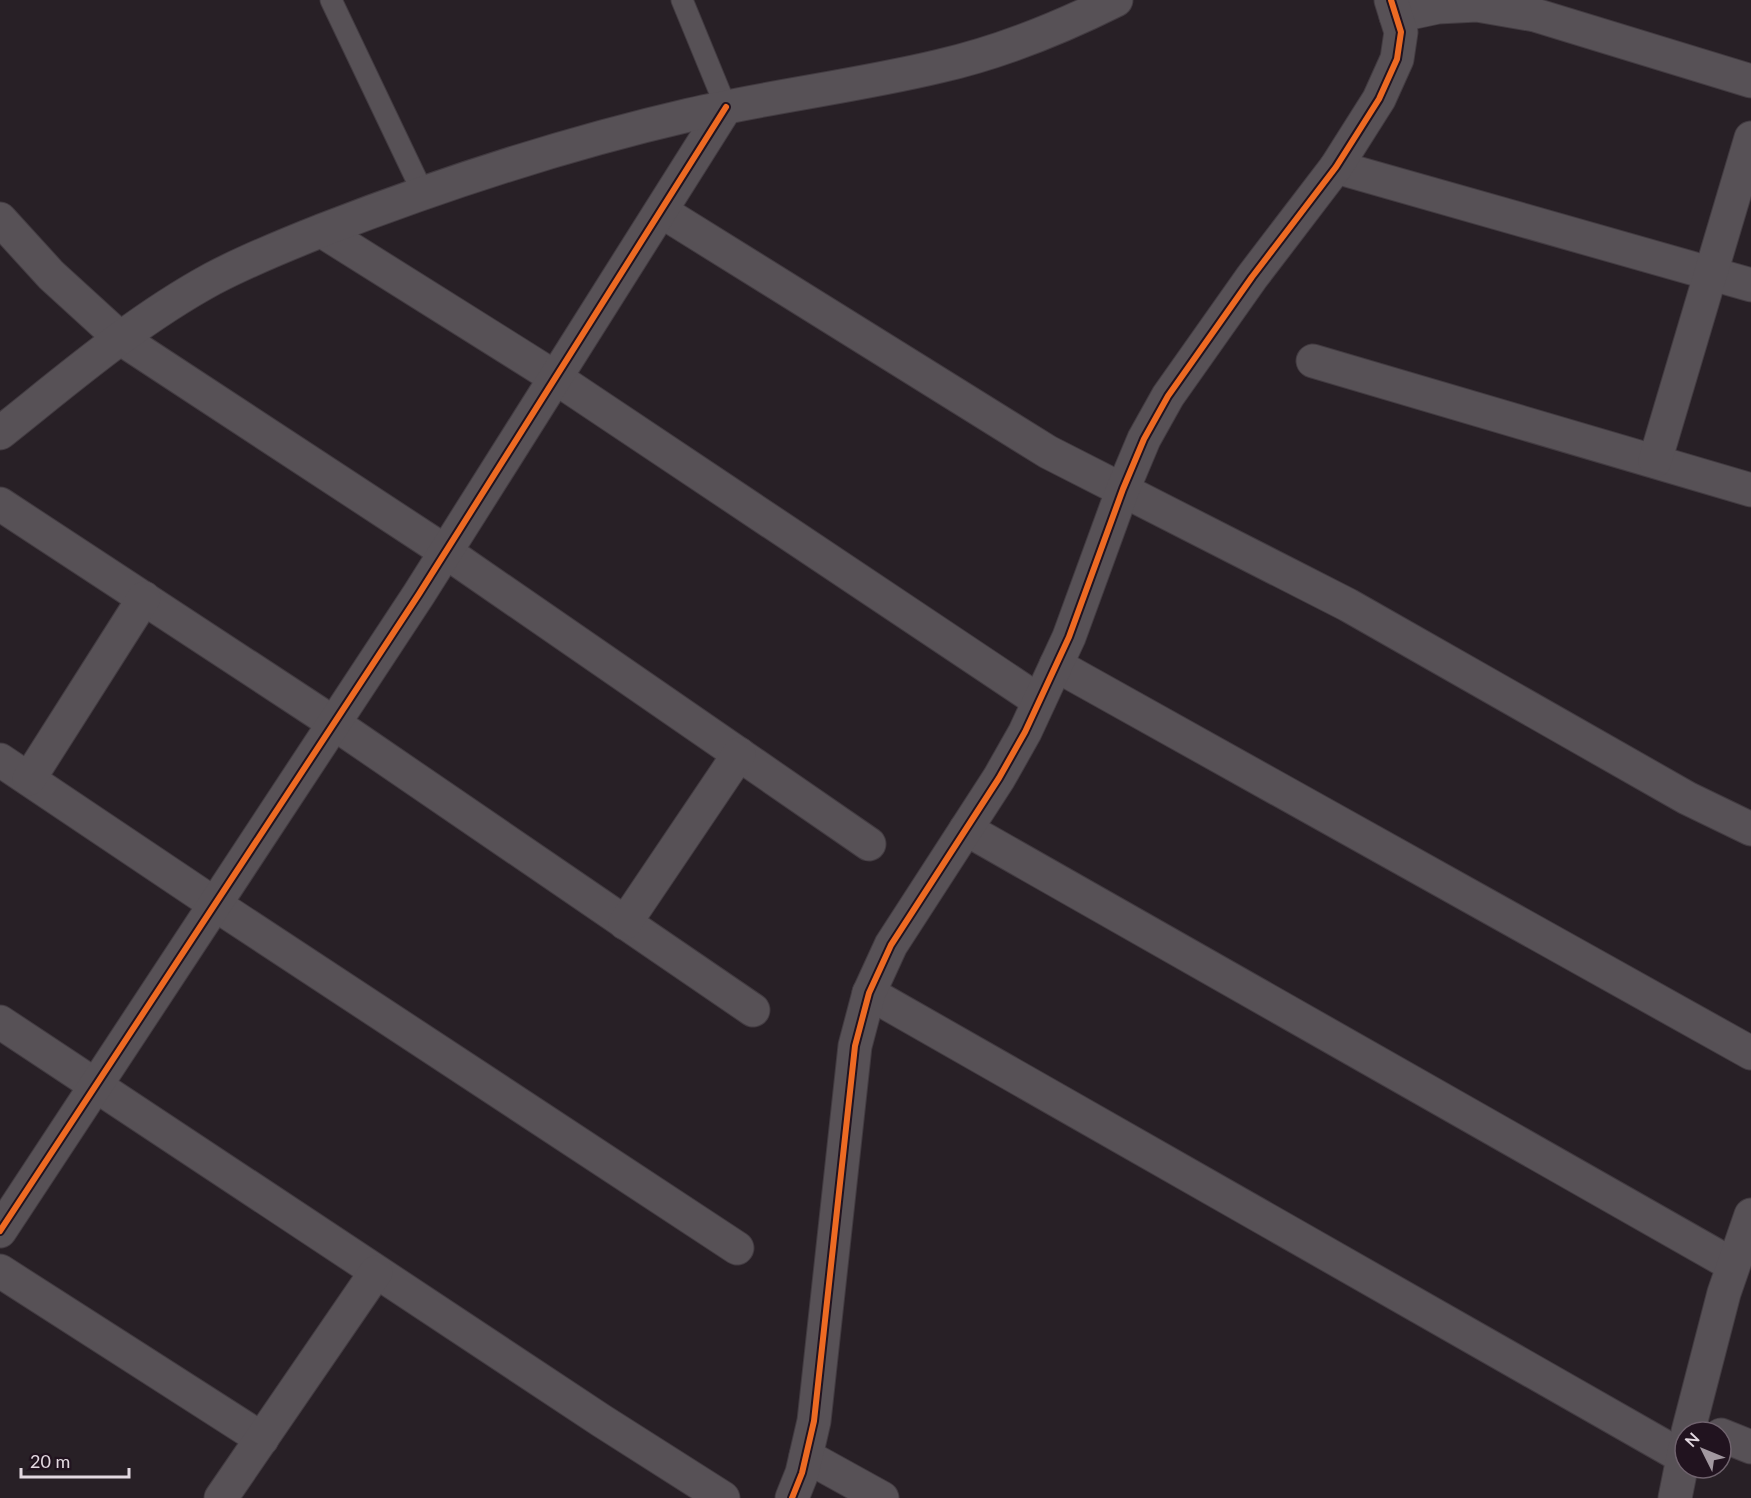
<svg xmlns="http://www.w3.org/2000/svg" width="1751" height="1498" font-family="Lato,sans-serif">
<rect width="100%" height="100%" fill="#282026"/>
<g fill="none" stroke-linecap="round" stroke-linejoin="round">
<g stroke="#423b41" stroke-width="23">
<g id="service">
<polyline points="331,0 423,193"/>
<polyline points="682,0 726,107"/>
</g>
</g>
<g stroke="#423b41" stroke-width="35">
<g id="minor">
<polyline points="1396,16 1438,7 1477,5 1535,15 1751,81"/>
<polyline points="1336,167 1751,285"/>
<polyline points="661,211 1048,452 1348,605 1687,798 1751,829"/>
<polyline points="0,219 51,275 120,338 446,552 869,844"/>
<polyline points="322,231 556,378 1039,701"/>
<polyline points="1313,361 1751,490"/>
<polyline points="1655,461 1751,138"/>
<polyline points="0,504 335,724 753,1010"/>
<polyline points="1056,665 1751,1053"/>
<polyline points="0,760 216,905 737,1248"/>
<polyline points="29,779 144,598"/>
<polyline points="966,829 1733,1265"/>
<polyline points="625,923 739,754"/>
<polyline points="869,993 1683,1457"/>
<polyline points="0,1022 602,1421 723,1498"/>
<polyline points="0,1231 419,594 726,107"/>
<polyline points="0,1271 262,1439"/>
<polyline points="1688,1432 1724,1293 1751,1215"/>
<polyline points="1721,1435 1751,1447"/>
<polyline points="806,1456 882,1498"/>
<polyline points="221,1498 376,1272"/>
<polyline points="792,1498 802,1473 814,1421 855,1046 869,993 891,945 999,778 1025,732 1069,637 1123,489 1144,439 1168,396 1252,277 1336,167 1379,99 1397,59 1401,32 1391,0"/>
<polyline points="1675,1498 1685,1448"/>
</g>
</g>
<g stroke="#423b41" stroke-width="35">
<path id="tertiary" d="M0,433C68,379 135,321 212,279C248,260 285,245 323,230C442,184 564,144 689,115C772,96 857,86 940,66C1001,52 1060,28 1116,0"/>
</g>
<use href="#service" stroke="#575156" stroke-width="21"/>
<use href="#minor" stroke="#575156" stroke-width="33"/>
<use href="#tertiary" stroke="#575156" stroke-width="33"/>
<g stroke="#21131f" stroke-width="10">
<g id="cycleway">
<polyline points="0,1231 419,594 726,107"/>
<polyline points="792,1498 802,1473 814,1421 855,1046 869,993 891,945 999,778 1025,732 1069,637 1123,489 1144,439 1168,396 1252,277 1336,167 1379,99 1397,59 1401,32 1391,0"/>
</g>
</g>
<use href="#cycleway" stroke="#ed6a23" stroke-width="6"/>
</g>
<g transform="translate(1703 1450) rotate(313)"><circle r="28" fill="#21131f" stroke="#6f626d" stroke-width="1.5"/>
<path d="M0-4.5L10 22L0 15L-10 22Z" fill="#a298a0"/>
<text y="-9" font-size="16" font-weight="bold" text-anchor="middle" fill="#e3d9e1">N</text>
</g>
<path d="M21 1468v9h108v-9" fill="none" stroke="#e3d9e1" stroke-width="3"/>
<text x="30" y="1468" font-size="18" fill="#e3d9e1" stroke="#21131f" stroke-width="4.5" paint-order="stroke">20 m</text>
</svg>
